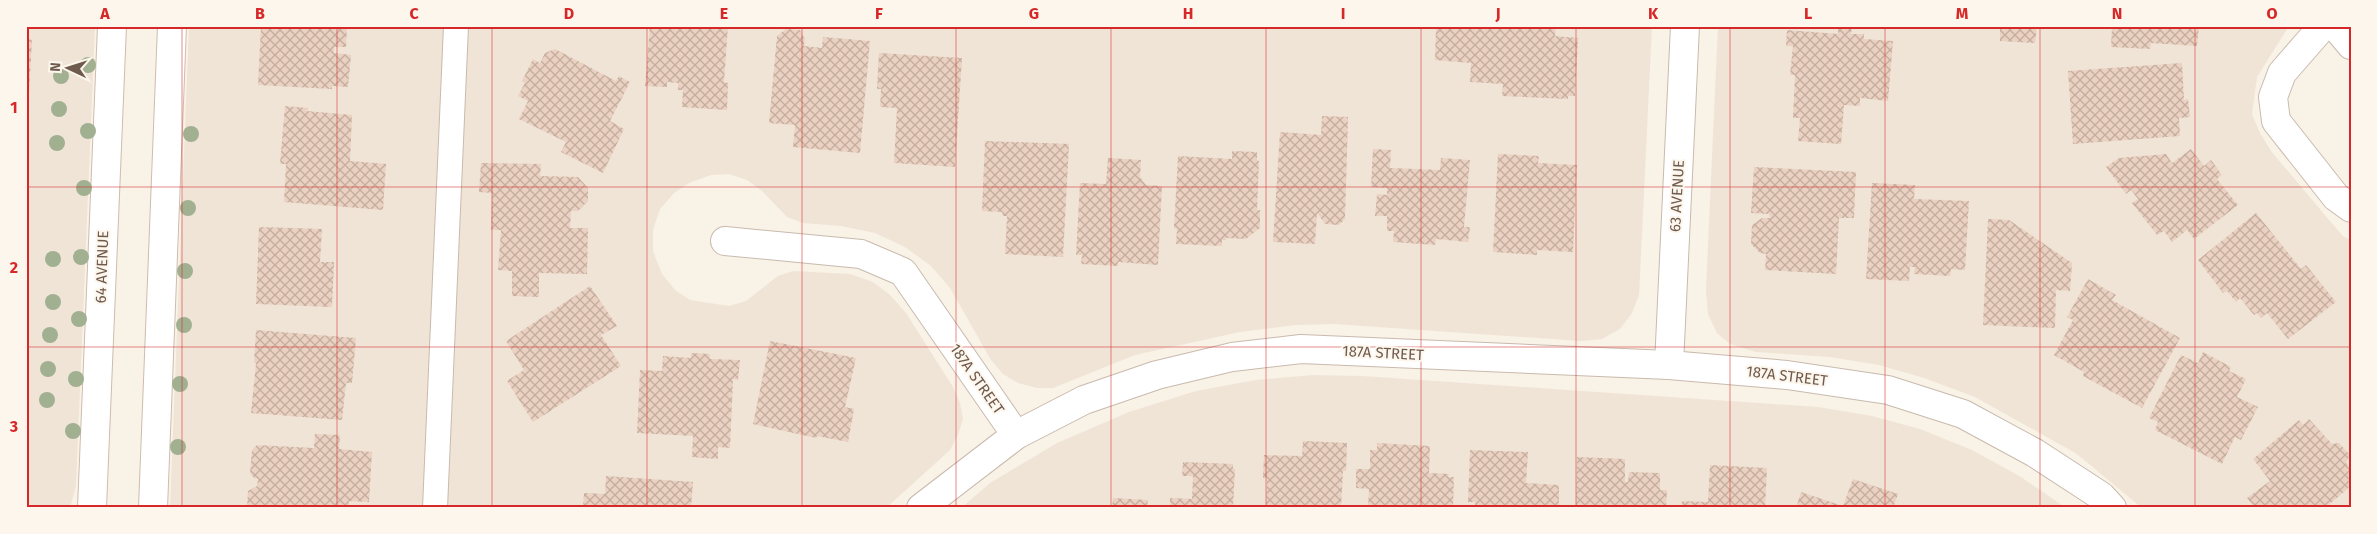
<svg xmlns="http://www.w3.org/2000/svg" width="2377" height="534" font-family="'Fira Sans',sans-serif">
<defs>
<pattern id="building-cross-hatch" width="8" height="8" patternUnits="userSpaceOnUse" patternTransform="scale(1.25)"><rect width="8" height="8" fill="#ebd1c1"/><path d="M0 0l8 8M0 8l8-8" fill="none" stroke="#c3ad9f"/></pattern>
</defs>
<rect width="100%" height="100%" fill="#f9f2e6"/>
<g fill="#f0e4d6">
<polygon points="26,26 95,26 76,486 70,508 26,508"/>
<polygon points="189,26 1652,26 1639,295 1632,313 1620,329 1602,339 1581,341 1334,324 1295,325 1240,332 1135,355 1053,388 1037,388 1018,383 1003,374 991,360 950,288 931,266 905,247 875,233 841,226 803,223 787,217 762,191 747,180 729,174 711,175 689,183 674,193 660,209 653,230 653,251 662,274 675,290 690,300 729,306 746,301 778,276 793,271 850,274 873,282 890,295 906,313 953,387 960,403 963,419 958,435 950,450 886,508 170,508"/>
<polygon points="1718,26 2289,26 2257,77 2252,114 2260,133 2271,151 2329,220 2343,236 2351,240 2351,508 2142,508 2077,454 1975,397 1924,378 1879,365 1830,357 1756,352 1730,344 1717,333 1708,314 1706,290"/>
<polygon points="1313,375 1362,376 1818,407 1872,416 1920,429 1972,450 2021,477 2066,508 961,508 990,483 1057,443 1129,412 1196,391 1256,380"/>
</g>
<g fill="url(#building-cross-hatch)">
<polygon points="261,26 347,26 346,47 334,47 334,53 351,55 348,87 332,86 332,89 258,85"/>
<polygon points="650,26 728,26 724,82 728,83 727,110 682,107 683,90 678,90 678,83 667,82 667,87 645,86"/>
<polygon points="1436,26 1556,26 1555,36 1578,38 1575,96 1568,96 1568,99 1502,96 1503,84 1470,82 1471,63 1435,60"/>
<polygon points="2000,26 2037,26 2035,43 2000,41"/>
<polygon points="2112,26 2199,26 2197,46 2151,43 2150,49 2111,47"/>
<polygon points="1838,27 1852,28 1851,34 1864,34 1864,39 1893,41 1888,101 1860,98 1860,106 1844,105 1841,144 1798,141 1800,118 1793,118 1795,75 1790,75 1793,46 1786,46 1787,30 1838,34"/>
<polygon points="786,29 800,30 805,39 804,46 822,48 823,37 870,41 860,153 793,147 795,125 769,123 777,36"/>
<polygon points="26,39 32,40 28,110 26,110"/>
<polygon points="555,49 616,81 619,76 630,82 610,121 624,129 603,173 561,152 566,142 519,119 528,101 518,96 525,83 522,81 533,59 540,63 545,53"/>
<polygon points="879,53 962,58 955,167 894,163 897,108 880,107 881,89 877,89"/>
<polygon points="2182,63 2184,100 2188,99 2190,117 2179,118 2180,136 2073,144 2068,71"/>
<polygon points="285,106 308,108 307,111 352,115 350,161 386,164 383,210 284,202 286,164 280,164"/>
<polygon points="1322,116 1348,117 1345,219 1339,225 1325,224 1317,213 1315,244 1273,242 1280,132 1321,135"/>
<polygon points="985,141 1069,144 1063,257 1005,254 1007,216 1003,216 1002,212 982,211"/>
<polygon points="1373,149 1391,150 1390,168 1440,170 1441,158 1470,160 1464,227 1470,227 1468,242 1436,239 1435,245 1393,242 1394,231 1387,231 1387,216 1375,216 1377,194 1387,195 1387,188 1371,187"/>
<polygon points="2191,149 2204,166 2211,160 2222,175 2217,179 2238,205 2194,239 2187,230 2172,242 2164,231 2157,235 2132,203 2138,199 2131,190 2126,194 2106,167 2119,158 2166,154 2172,163"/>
<polygon points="1232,151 1257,152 1257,160 1259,161 1257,210 1260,210 1260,228 1246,239 1226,238 1226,240 1222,240 1222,246 1176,244 1177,229 1174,228 1178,156 1232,159"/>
<polygon points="1498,154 1539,156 1538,163 1577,165 1573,252 1537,250 1537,255 1493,252"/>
<polygon points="1108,158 1141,160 1140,177 1146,185 1162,186 1158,265 1118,262 1118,266 1081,264 1082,255 1076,255 1080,183 1106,184"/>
<polygon points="481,163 541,164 540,176 578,177 588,188 588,201 578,211 571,211 570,228 588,228 587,274 539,273 539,297 512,296 512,271 498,270 501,230 491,230 492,193 479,192"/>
<polygon points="1754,167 1856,172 1854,218 1839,218 1836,274 1765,270 1766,254 1760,253 1751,244 1752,225 1762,218 1770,218 1769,214 1751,213"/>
<polygon points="1872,183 1915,185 1914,199 1969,201 1965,270 1951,269 1950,276 1914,274 1915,267 1910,267 1909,281 1866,279"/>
<polygon points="2256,213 2301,269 2306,265 2336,302 2288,339 2267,313 2261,318 2257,313 2254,315 2240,298 2236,302 2227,291 2223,293 2198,260"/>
<polygon points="1988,219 2009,220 2072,263 2070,291 2056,290 2055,328 1983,325"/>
<polygon points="259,227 322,229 320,262 334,262 332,307 256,304"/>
<polygon points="2088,279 2116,295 2112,300 2180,338 2142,408 2083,376 2084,372 2054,355 2073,320 2067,317"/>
<polygon points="590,286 617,326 601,335 621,366 533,422 507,381 524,370 506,341"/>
<polygon points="256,330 356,338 352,383 346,383 342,420 251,413 256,363 254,363"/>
<polygon points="770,341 856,358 845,407 854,409 848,442 817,436 816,438 753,424"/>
<polygon points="2203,352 2231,367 2229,371 2246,379 2237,397 2258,407 2241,440 2235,437 2222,464 2155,430 2158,422 2149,418 2181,355 2198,363"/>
<polygon points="691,353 710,354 710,359 740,360 738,380 733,379 730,448 718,447 718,459 692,457 693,436 637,433 640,370 662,371 663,356 691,358"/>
<polygon points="2309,419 2332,444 2339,443 2350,455 2346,463 2351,469 2351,486 2325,508 2255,508 2247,498 2270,481 2253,459 2299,420 2303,425"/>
<polygon points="315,434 340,435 339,449 372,452 369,502 349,501 349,508 247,508 248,491 257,486 258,479 254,478 250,473 252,450 257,445 314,448"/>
<polygon points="1303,441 1347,443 1346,471 1343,471 1341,508 1266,508 1267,478 1263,478 1264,455 1302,456"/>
<polygon points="1377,443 1430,446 1429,473 1449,474 1448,477 1454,477 1453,508 1368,508 1369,489 1356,488 1356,469 1370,469 1370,450 1377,450"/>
<polygon points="1470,450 1528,452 1526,483 1559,485 1559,508 1475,508 1475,502 1468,502"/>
<polygon points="1577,457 1625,459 1625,482 1628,482 1629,472 1660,473 1660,490 1667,490 1666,508 1576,508"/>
<polygon points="1183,462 1233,464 1233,469 1235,469 1233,508 1170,508 1170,498 1192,499 1193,476 1182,476"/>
<polygon points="1710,465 1767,468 1765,508 1681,508 1682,501 1708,502"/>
<polygon points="606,476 693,482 691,508 583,508 584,493 605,494"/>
<polygon points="1853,479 1898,494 1893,508 1796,508 1801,492 1843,506"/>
<polygon points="1113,498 1148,500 1147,508 1112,508"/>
</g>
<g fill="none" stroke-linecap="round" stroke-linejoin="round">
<g stroke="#c9baae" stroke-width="26">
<polyline id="lane" points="435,508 456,26"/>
</g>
<g stroke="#c9baae" stroke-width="30">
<g id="street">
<polyline points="2323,26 2282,73 2273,97 2276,121 2336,197 2351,208"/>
<polyline points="2335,26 2351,45"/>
<polyline points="725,241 861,254 903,272 1016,435"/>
<polyline points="1669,365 1685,26"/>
<polyline points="921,508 1016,435 1084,400 1157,375 1232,357 1301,349 1669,365 1787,375 1888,390 1963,414 2035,453 2101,496 2112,508"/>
</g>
</g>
<g stroke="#cebcaf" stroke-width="30">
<g id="secondary">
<polyline points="92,508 112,26"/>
<polyline points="153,508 172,26"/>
</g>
</g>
<use href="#lane" stroke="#fff" stroke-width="24"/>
<use href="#street" stroke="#fff" stroke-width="28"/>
<use href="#secondary" stroke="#fff" stroke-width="28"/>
</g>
<g fill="#a1b091">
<circle cx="88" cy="65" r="8"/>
<circle cx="61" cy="76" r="8"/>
<circle cx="59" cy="109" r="8"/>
<circle cx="88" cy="131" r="8"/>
<circle cx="191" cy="134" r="8"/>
<circle cx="57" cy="143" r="8"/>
<circle cx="84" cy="188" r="8"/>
<circle cx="188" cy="208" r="8"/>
<circle cx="81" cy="257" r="8"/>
<circle cx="53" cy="259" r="8"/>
<circle cx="185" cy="271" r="8"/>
<circle cx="53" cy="302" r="8"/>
<circle cx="79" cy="319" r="8"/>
<circle cx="184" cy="325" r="8"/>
<circle cx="50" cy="335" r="8"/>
<circle cx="48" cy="369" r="8"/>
<circle cx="76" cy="379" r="8"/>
<circle cx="180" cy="384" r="8"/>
<circle cx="47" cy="400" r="8"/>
<circle cx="73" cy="431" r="8"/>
<circle cx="178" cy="447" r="8"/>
</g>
<path fill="none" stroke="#d62828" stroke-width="1" stroke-opacity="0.55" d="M182,26V508M337,26V508M492,26V508M647,26V508M802,26V508M956,26V508M1111,26V508M1266,26V508M1421,26V508M1576,26V508M1730,26V508M1885,26V508M2040,26V508M2195,26V508M26,187H2351M26,347H2351"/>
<g text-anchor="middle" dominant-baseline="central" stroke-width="4" stroke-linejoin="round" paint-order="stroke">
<g font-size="15" fill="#6f5a4e" stroke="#fdf6ec">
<text transform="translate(1677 196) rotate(-87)">63 AVENUE</text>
<text transform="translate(102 267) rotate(-88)">64 AVENUE</text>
<text transform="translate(1383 353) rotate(3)">187A STREET</text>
<text transform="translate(1787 376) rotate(7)">187A STREET</text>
<text transform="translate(977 379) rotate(55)">187A STREET</text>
</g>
</g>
<rect width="2377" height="534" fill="none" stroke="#fdf6ec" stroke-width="55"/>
<g transform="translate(68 68) rotate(274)" stroke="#fdf6ec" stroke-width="4" paint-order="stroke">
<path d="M0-4L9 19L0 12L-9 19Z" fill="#6f5a4e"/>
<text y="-8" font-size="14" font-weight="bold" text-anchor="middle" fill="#6f5a4e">N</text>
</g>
<rect x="28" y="28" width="2322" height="478" fill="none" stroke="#d62828" stroke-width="2"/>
<g font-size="16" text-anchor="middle" font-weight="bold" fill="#d62828">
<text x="105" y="19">A</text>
<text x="260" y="19">B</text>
<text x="414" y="19">C</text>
<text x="569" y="19">D</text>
<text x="724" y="19">E</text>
<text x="879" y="19">F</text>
<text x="1034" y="19">G</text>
<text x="1188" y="19">H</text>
<text x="1343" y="19">I</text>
<text x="1498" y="19">J</text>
<text x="1653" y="19">K</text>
<text x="1808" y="19">L</text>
<text x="1962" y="19">M</text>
<text x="2117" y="19">N</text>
<text x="2272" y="19">O</text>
<text x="14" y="113">1</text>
<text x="14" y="273">2</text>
<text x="14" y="432">3</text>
</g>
</svg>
